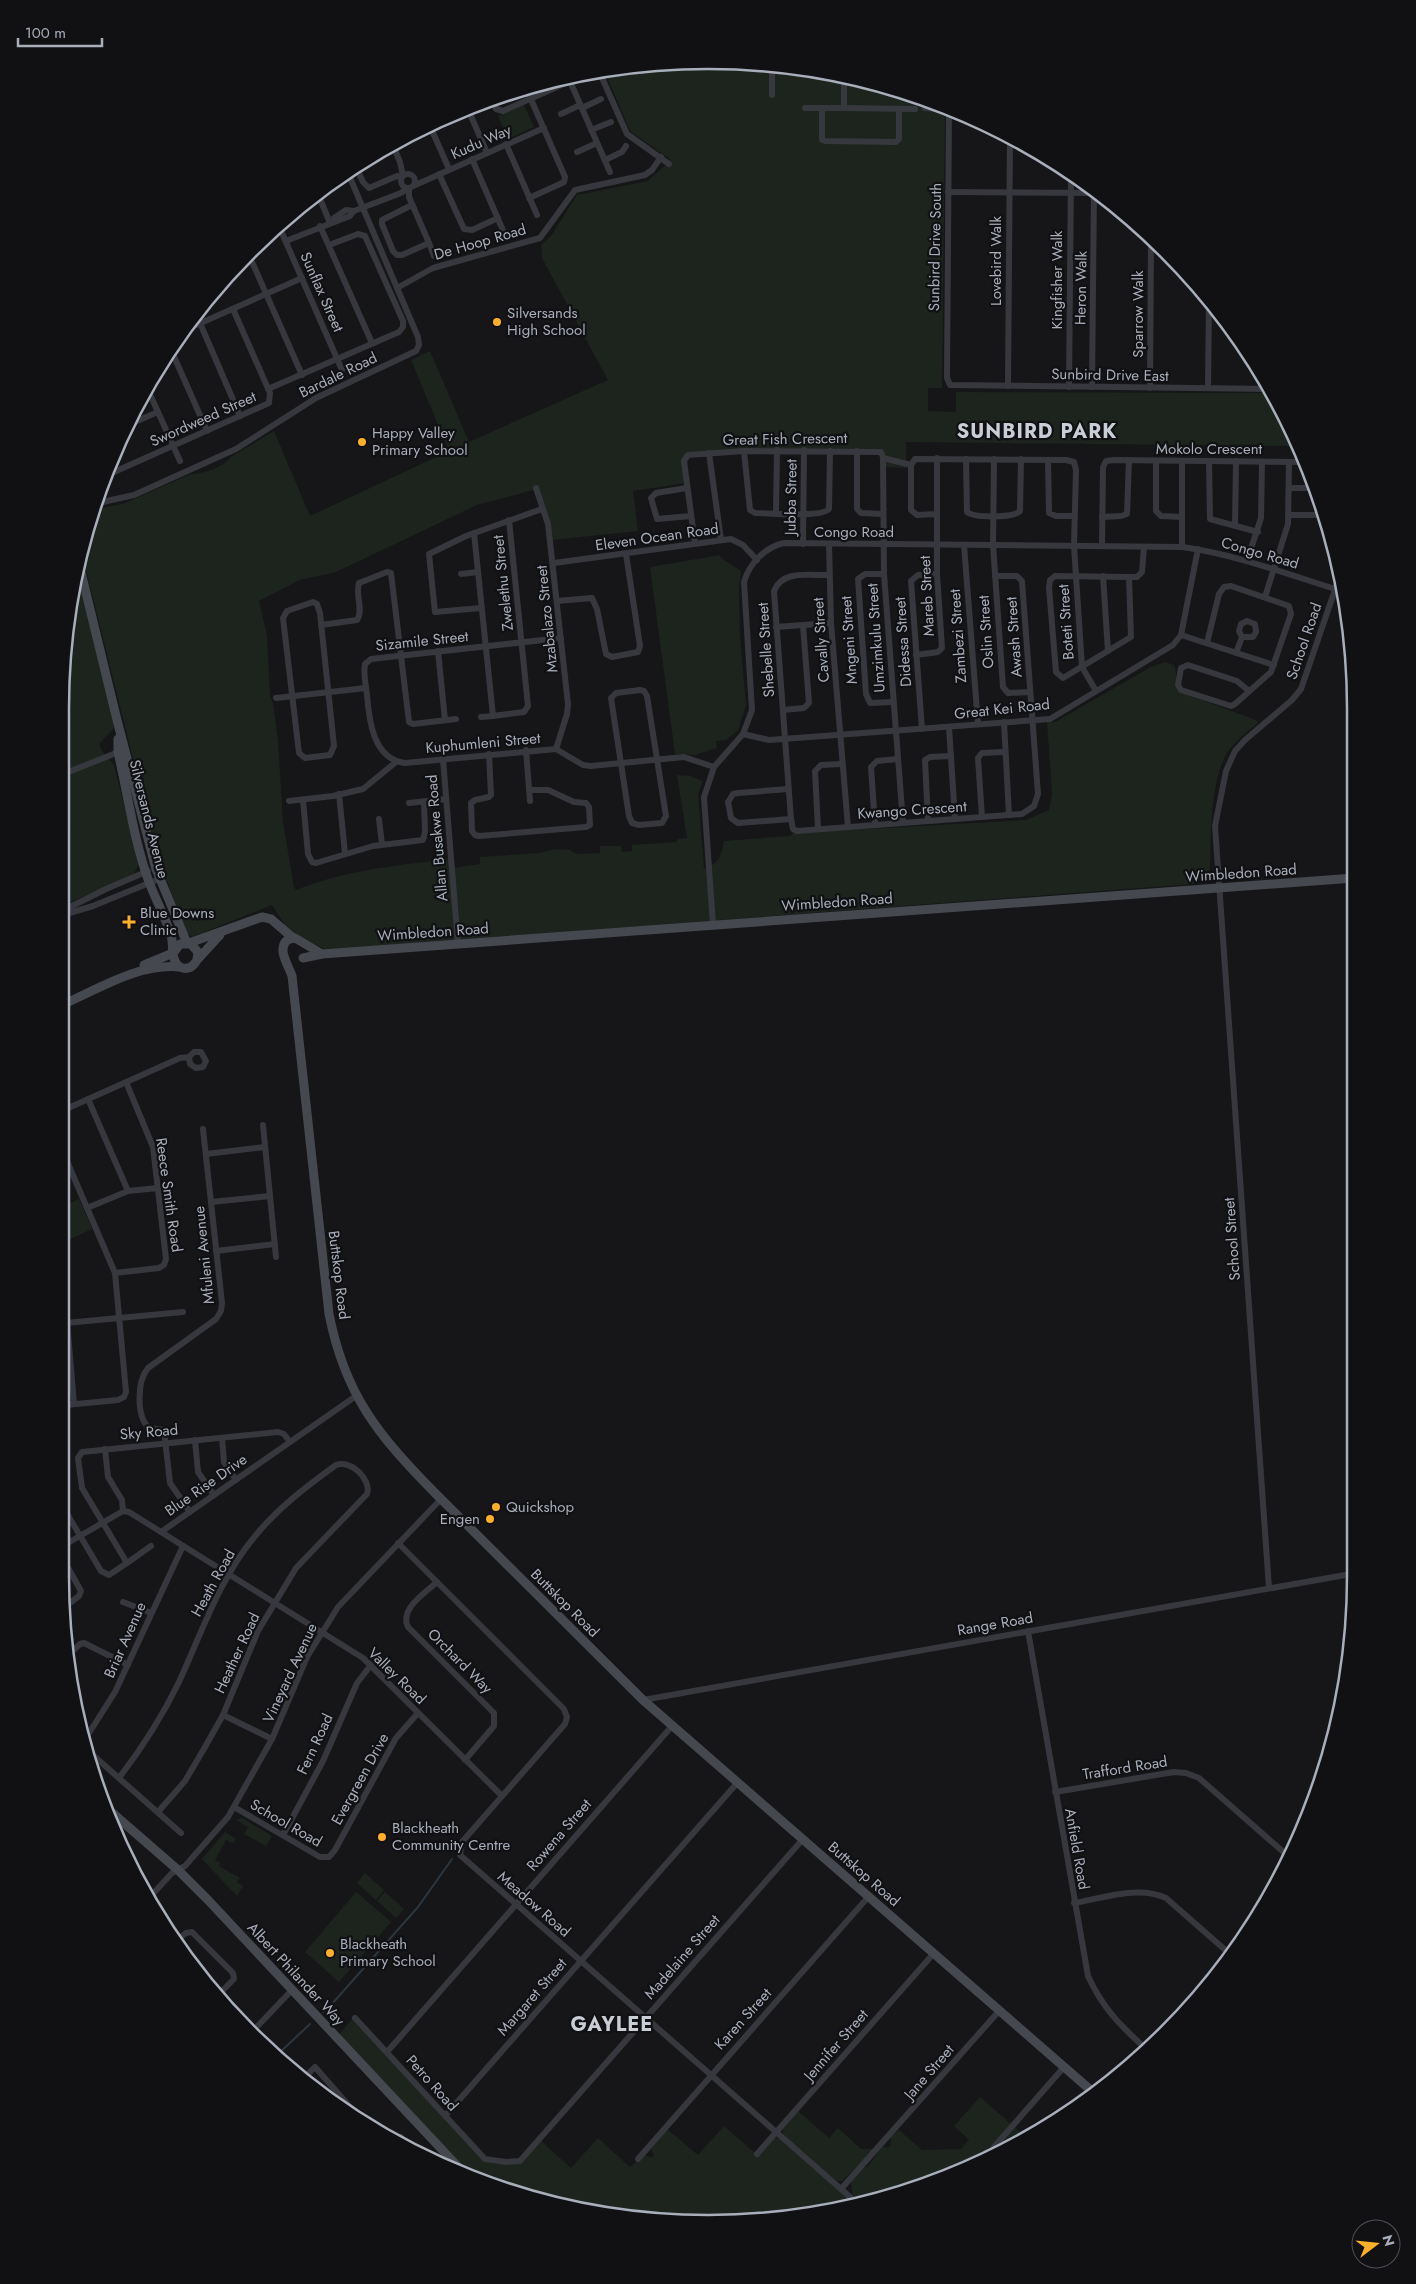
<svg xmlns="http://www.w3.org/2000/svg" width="1416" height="2284" font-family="Jost,sans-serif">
<rect width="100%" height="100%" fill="#161619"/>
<g fill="#1c241d">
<path d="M750,61L875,82L945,108L942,388H928V411L956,412V392L1273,393L1297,446L906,442V468L884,467L883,454L744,450L685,457L686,483L633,491L638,531L552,540L537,489L477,505L336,572L300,580L259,601L267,635L270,696L273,703L278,741L283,822L294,887L296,890C346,870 398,865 451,859L452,868L480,864V857L539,853L555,849L570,850L577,854L600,853V846H621L622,852L632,851V845L677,842V839L687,838L677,775L690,776L703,781L698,794L704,869C719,862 721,858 724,841L789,836L794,833L1026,820L1049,810L1052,794L1047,722H1055L1151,667L1165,662L1174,665C1178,675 1174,683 1180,692L1256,720L1258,723C1247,732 1235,741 1227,753C1210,782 1211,835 1210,869L1207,875L1196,879L1193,884L326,950L289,931L272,905L192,937L186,931L157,855L83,558L96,509L123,504L191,474C203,474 224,467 231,457L274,431L310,516L449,451L411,360L430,351L469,442L608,380L542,258L541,245L551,236L577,195L648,181L671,160L630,131L604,70L623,66Z"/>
<polygon points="524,105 534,127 508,139 498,116"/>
<polygon points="720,555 721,558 741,571 739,588 740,637 746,705 738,730 726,740 716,741 717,748 695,755 675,754 650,567"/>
<polygon points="79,575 104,677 114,728 99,744 102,751 114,765 139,864 133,875 66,904 66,624"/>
<polygon points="79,1199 92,1229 66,1241 66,1205"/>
<polygon points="242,1818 272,1836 266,1846 244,1834 248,1827 236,1820"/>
<polygon points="225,1832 236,1839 232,1843 226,1840 215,1860 220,1863 219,1866 240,1878 237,1882 243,1886 237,1896 202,1859"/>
<polygon points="365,1873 384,1890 376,1900 357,1883"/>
<polygon points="356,1892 391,1922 339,1982 305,1952"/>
<polygon points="385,1892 404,1909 396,1918 377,1901"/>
<polygon points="353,2018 482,2159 494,2164 513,2164 541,2141 571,2168 598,2138 630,2167 645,2155 652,2158 654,2155 651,2149 667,2129 698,2155 724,2126 757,2155 774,2138 778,2138 855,2204 793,2218 708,2224 582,2212 500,2190 467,2173 339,2035"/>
<polygon points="980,2097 1025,2136 916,2190 862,2202 852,2194 851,2182 860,2170 869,2165 882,2147 890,2147 891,2136 899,2130 922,2150 961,2149 969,2140 954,2126"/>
<polygon points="798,2111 829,2138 838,2128 861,2149 875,2149 842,2181 837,2181 783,2135 783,2128"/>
</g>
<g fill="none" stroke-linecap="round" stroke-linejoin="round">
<g stroke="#2b363e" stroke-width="2">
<polyline points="323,2012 331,2005 418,1907 452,1859"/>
<polyline points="276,2056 310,2024"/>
</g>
<g stroke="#37383e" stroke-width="6">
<polyline points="772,70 816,72"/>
<polyline points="599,71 627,134 669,164"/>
<polyline points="844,77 844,108 822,108 822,140 825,141 896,142 899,139 899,109"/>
<polyline points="569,79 610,172"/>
<polyline points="526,88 565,177 564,182 560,184 529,198"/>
<polyline points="772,95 772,65"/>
<polyline points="491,98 496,109 503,111 586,74"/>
<polyline points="925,101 925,108 949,110"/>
<polyline points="582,108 601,99"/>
<polyline points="805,108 822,108"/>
<polyline points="844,108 915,109"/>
<polyline points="468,109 487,153"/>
<polyline points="949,110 947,378 950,385 1271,389"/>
<polyline points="561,114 580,105"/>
<polyline points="430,126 449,169"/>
<polyline points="591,130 611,122"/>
<polyline points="392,143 400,162 403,176"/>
<polyline points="506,144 537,215"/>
<polyline points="577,152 597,143"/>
<polyline points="472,159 505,235"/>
<polyline points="605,160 622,152 626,146"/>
<polyline points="356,167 363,182 369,188 397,176 402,177"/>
<circle cx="408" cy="181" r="7"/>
<polyline points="439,174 464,229 472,230 498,218"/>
<polyline points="413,186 544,128"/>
<polyline points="409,188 409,197 429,243 402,255 397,255 393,251 382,224 382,220 412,205"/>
<polyline points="948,192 1102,193"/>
<polyline points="318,194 330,223"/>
<polyline points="334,218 346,210 354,211"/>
<polyline points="278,224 342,370"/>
<polyline points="320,226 372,343"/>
<polyline points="286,241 350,216 354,211 401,193 408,188"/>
<polyline points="429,243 434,256"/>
<polyline points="249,255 302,375"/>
<polyline points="242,262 251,258"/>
<polyline points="397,288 433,268 540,238 575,190 645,175 652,170 661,157"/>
<polyline points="200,323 240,416"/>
<polyline points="185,330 302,278"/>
<polyline points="172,352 207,431"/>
<polyline points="1008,386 1010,136"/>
<polyline points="1069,387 1071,174"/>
<polyline points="1092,387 1094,189"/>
<polyline points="1150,388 1151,240"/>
<polyline points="1208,388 1209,300"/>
<polyline points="268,389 399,332 403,327 403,321 365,236 358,234 329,245"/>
<polyline points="149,392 180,461"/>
<polyline points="130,424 158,412"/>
<path d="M744,451L750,510L755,513C769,513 822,518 829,509L830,451"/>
<polyline points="857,451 857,509 861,513 883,514"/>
<polyline points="709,453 721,540"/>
<polyline points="883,458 911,465"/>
<path d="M966,459L967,512C974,518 1014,518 1020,511L1021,459"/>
<polyline points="994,459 993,545 1003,687 1008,693 1030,692"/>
<polyline points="1048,460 1049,513 1056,516 1075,516"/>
<polyline points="1156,461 1156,511 1161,516 1182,517"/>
<polyline points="1209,461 1210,519 1258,532"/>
<polyline points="105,476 269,403 270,393 233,309"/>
<polyline points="536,488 548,524 568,704 567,714 556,749"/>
<polyline points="687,488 656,493 651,498 657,519 691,516"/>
<polyline points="1289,488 1316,488"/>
<polyline points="98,503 134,495 236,449 316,398 416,351 419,345 418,337 348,173"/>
<polyline points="776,513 777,450"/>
<polyline points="937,514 917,515 911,510 911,465 915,459 1066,460 1074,462 1076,470 1074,546 1082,667 1096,691"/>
<polyline points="1289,515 1325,515"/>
<polyline points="1102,517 1121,516 1127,514 1129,460"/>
<polyline points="1235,526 1236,461"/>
<polyline points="474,533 493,716 524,712 528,706 509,520"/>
<polyline points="695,544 684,461 688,455 744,451 881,452 883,457 884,574 903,823"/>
<polyline points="803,544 804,450"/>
<polyline points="829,544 831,623 848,827"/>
<polyline points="964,545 978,724"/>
<polyline points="1102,546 1103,467 1106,461 1114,460 1304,462"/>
<polyline points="1182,547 1182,461"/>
<polyline points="1247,561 1261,518 1262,462"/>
<polyline points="554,563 731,539 743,545 757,560"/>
<polyline points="461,574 478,572"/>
<polyline points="884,574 865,574 858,579 866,694 870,703 893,702"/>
<path d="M829,575C810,576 783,569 774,591L791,819L793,829L797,831L1022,814L1034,806L1038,794L1022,581L1017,576H995"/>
<polygon points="1055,576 1129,577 1131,637 1063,678 1056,672 1049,588 1050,580"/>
<polyline points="1103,576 1108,651"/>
<polyline points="1129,577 1137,577 1142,572 1144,547"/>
<polyline points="1265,597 1288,524 1289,462"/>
<polyline points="557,601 592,598 597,609 606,654 612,657 638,652 640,646 626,554"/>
<polygon points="313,602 317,604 320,613 334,746 330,755 305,758 299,753 283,618 287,611"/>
<polyline points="481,608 435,612 429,554 466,536 542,509"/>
<path d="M321,625L357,620C364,611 355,595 359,583L387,572L391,573L409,722L413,724L456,719"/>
<polyline points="776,627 831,623"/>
<polyline points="1181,635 1274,665"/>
<path d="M561,638L371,659L365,664C363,674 366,685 367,695C369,720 373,759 405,763L556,749L583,765L591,766L684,757L714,767"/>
<polyline points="1207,643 1219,594 1224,587 1231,586 1289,606 1291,614 1271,672 1235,704 1231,706 1181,690 1178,685 1181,668 1188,665 1237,681 1249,691"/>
<polyline points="438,651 445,720"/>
<polyline points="1236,653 1242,637 1239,631 1241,624 1247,621 1255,624 1256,632 1253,637 1242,637"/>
<polyline points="916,655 938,652 942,648 937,574 937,458"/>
<polygon points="640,690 644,691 647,696 666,816 662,823 639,825 632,823 629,816 611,698 616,693"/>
<polyline points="276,698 366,688"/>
<polyline points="783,710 804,708 809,703 803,625"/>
<polyline points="481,717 493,716"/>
<polyline points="1004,722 1009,815"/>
<polyline points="949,727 955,819"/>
<polyline points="922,729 911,581 918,575 937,574"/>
<polyline points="743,734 769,740 1050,719 1173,645 1181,635 1198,549"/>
<polyline points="526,750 530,801"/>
<polyline points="489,754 491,795 489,797 475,800 471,803 472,831 475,835 479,836 586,827 590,825 589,807 586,803 574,802 548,790 529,790"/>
<polyline points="443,759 458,944"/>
<polyline points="66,773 121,751"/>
<polyline points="788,789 738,793 733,794 728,802 731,818 738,823 791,819"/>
<polyline points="339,794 345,853"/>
<polyline points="303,800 308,854 312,862 316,863 373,846 423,840 425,832 424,802"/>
<polyline points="289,801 333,796 363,789 396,762"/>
<polyline points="409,803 446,799"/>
<polyline points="982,817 978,758 982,753 1005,752"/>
<polyline points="379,819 382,844"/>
<polyline points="928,821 925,760 930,757 951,756"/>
<polyline points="875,825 871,767 877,761 898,759"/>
<polyline points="818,829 815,771 821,765 842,764"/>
<polyline points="66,909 106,889 148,871"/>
<polyline points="66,914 93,906 159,879"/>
<path d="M713,925L704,797L714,767L743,734L752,710L744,582C749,564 765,547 784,543L1182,547C1234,554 1284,573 1335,589"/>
<polyline points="88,1099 128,1191"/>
<polyline points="66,1109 180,1058 189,1057 194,1052 201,1052 206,1061 203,1067 196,1068 190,1064 189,1057"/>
<polyline points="263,1125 276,1257"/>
<polyline points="206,1154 265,1147"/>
<polyline points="66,1159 115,1273 126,1392 124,1397 118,1400 66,1405"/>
<polyline points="211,1202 270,1196"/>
<polyline points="87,1208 128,1191 158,1188"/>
<polyline points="216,1251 275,1244"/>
<polyline points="115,1273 159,1268 164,1265 166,1259 153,1147 126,1082"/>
<polyline points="66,1309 74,1404"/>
<polyline points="66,1323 183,1312"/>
<polyline points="222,1438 224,1462 236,1480"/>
<polyline points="195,1440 198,1472 214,1495"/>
<polyline points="105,1449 108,1477 122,1500 123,1511"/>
<polyline points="66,1512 101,1571 109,1575 127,1563 82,1488 78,1458 82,1452 278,1432 284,1434 290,1442"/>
<path d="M190,1512L170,1483L164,1430L149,1428C136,1416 137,1381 148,1368L216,1319L221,1311L222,1303L203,1129"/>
<polyline points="161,1532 363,1658 502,1796"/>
<polyline points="398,1543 564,1709 567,1717 565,1724 462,1842 460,1855 857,2203"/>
<polyline points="66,1544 123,1511 129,1512 161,1532 356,1396"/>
<polyline points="127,1563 151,1546"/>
<polyline points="66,1564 81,1591 79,1596 66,1606"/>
<path d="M437,1582C425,1593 399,1609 408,1627L494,1713V1726L465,1760"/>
<polyline points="1269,1588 1215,826 1226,771 1235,751 1245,740 1292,700 1301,689 1338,581"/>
<polyline points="123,1602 151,1613"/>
<path d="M1028,1631L1088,1976C1103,2009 1121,2026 1147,2050"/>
<polyline points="66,1657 80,1644 84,1643 128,1665"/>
<polyline points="643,1700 1351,1574"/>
<polyline points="223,1715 272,1739"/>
<polyline points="84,1741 115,1692 183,1546"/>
<polyline points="86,1749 181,1833"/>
<path d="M119,1778C142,1748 162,1717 179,1682C202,1632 220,1577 256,1535C279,1507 307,1486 336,1465C350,1459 372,1479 367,1494L296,1568L258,1631L223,1715L205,1747L185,1781L158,1812"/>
<polyline points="1055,1792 1174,1772 1186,1773 1199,1778 1288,1856"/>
<polyline points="234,1807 320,1857 329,1857 335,1850 396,1738 418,1713"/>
<polyline points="283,1835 323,1761 357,1683 371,1665"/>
<polyline points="149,1898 172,1873 185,1866 228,1817 272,1739 307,1657 338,1607 441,1499"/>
<path d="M1074,1903C1103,1898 1139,1885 1166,1898L1231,1955"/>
<polyline points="176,1941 186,1933 192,1932 233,1973 234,1979 217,1996"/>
<polyline points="355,2018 485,2159 506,2162 520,2161 803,1839"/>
<polyline points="250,2034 292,1990"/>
<polyline points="387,2052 672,1726"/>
<polyline points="304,2078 315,2067 364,2123"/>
<polyline points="445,2116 738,1782"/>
<polyline points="397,2139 401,2137"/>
<polyline points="994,2147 1064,2067"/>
<polyline points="757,2154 934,1953"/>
<polyline points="638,2159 869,1896"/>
<polyline points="841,2189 999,2011"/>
</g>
<g stroke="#45484e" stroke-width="9">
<polyline points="80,568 117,720 156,869 187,943"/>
<path d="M118,739V752C128,795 134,841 149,882C156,900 165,917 171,935C174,945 170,961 180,967C191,972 200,961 197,951L191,944H180L174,952"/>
<polyline points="189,943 262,917 271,919 293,938"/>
<path d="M322,954L295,938L287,940C277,950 288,964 292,976L329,1314C345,1395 378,1435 434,1492L643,1700L1094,2093"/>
<polyline points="303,958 322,954 1354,878"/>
<polyline points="198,959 220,935"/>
<polyline points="144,965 173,953"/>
<path d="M66,1003C102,987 140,963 180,967"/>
<polyline points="102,1804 178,1870 208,1900 462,2171"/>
</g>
</g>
<g fill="#ffb029" stroke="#111114" stroke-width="2">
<circle cx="497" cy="322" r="5"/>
<circle cx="362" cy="442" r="5"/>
<path d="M126.5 914.5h5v5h5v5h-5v5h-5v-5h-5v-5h5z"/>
<circle cx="496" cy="1507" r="5"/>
<circle cx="490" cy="1519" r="5"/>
<circle cx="382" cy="1837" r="5"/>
<circle cx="330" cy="1953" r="5"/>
</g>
<g text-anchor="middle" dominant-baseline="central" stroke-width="4.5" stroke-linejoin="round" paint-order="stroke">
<g font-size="15" fill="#a8aeba" stroke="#111114">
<text transform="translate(481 142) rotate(-24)">Kudu Way</text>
<text transform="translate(480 242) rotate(-16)">De Hoop Road</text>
<text transform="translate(935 247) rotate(-89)">Sunbird Drive South</text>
<text transform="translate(996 261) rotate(-90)">Lovebird Walk</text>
<text transform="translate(1057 280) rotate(-90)">Kingfisher Walk</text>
<text transform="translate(1081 288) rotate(-89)">Heron Walk</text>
<text transform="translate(322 292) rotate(66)">Sunflax Street</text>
<text transform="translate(1138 314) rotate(-90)">Sparrow Walk</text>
<text transform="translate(338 375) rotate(-26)">Bardale Road</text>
<text transform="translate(1110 375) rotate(1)">Sunbird Drive East</text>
<text transform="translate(203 419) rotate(-24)">Swordweed Street</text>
<text transform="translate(785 439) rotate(-1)">Great Fish Crescent</text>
<text x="1209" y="449">Mokolo Crescent</text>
<text transform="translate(791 497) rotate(-89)">Jubba Street</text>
<text x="854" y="532">Congo Road</text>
<text transform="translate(657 537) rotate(-8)">Eleven Ocean Road</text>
<text transform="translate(1260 553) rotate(16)">Congo Road</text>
<text transform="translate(503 583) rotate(-96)">Zwelethu Street</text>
<text transform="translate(927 596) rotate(-93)">Mareb Street</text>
<text transform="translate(547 619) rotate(-96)">Mzabalazo Street</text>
<text transform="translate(1066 622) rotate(-94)">Boteti Street</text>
<text transform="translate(986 632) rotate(-94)">Oslin Street</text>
<text transform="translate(958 636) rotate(-94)">Zambezi Street</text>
<text transform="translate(1014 637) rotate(-94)">Awash Street</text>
<text transform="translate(876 638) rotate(-94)">Umzimkulu Street</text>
<text transform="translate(821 640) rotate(-94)">Cavally Street</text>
<text transform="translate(849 640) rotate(-94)">Mngeni Street</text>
<text transform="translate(422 641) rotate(-6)">Sizamile Street</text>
<text transform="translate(1304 641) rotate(-71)">School Road</text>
<text transform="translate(903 642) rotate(-94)">Didessa Street</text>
<text transform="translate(766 650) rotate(-94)">Shebelle Street</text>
<text transform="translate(1002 709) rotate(-6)">Great Kei Road</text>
<text transform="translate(483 743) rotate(-5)">Kuphumleni Street</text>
<text transform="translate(912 810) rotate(-4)">Kwango Crescent</text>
<text transform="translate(149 819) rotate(76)">Silversands Avenue</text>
<text transform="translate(437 838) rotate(-95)">Allan Busakwe Road</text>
<text transform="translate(1241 873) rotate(-4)">Wimbledon Road</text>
<text transform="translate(837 902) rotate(-4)">Wimbledon Road</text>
<text transform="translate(433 932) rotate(-4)">Wimbledon Road</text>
<text transform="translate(169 1195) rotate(82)">Reece Smith Road</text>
<text transform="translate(1232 1239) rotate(-94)">School Street</text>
<text transform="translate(204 1255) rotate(-96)">Mfuleni Avenue</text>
<text transform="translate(339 1275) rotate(83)">Buttskop Road</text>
<text transform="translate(149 1432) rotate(-5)">Sky Road</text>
<text transform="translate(206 1485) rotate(-35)">Blue Rise Drive</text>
<text transform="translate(213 1583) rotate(-61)">Heath Road</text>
<text transform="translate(565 1603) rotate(45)">Buttskop Road</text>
<text transform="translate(995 1624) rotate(-10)">Range Road</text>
<text transform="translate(125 1640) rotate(-66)">Briar Avenue</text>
<text transform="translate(237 1653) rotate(-65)">Heather Road</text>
<text transform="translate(460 1661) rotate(45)">Orchard Way</text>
<text transform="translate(290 1673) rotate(-65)">Vineyard Avenue</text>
<text transform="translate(397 1676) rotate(44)">Valley Road</text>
<text transform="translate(315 1744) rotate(-65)">Fern Road</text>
<text transform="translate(1125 1768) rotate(-9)">Trafford Road</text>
<text transform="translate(360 1779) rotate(-61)">Evergreen Drive</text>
<text transform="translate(286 1823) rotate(30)">School Road</text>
<text transform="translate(559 1835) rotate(-49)">Rowena Street</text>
<text transform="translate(1077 1849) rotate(80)">Anfield Road</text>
<text transform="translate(864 1874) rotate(41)">Buttskop Road</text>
<text transform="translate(534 1904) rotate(41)">Meadow Road</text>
<text transform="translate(682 1957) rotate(-49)">Madelaine Street</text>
<text transform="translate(296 1974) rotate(47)">Albert Philander Way</text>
<text transform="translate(532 1997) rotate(-49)">Margaret Street</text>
<text transform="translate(743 2019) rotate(-48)">Karen Street</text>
<text transform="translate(836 2045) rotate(-49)">Jennifer Street</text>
<text transform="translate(929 2072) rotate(-49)">Jane Street</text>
<text transform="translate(432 2083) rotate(48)">Petro Road</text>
</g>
<g font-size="15" fill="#a8aeba" stroke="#111114" text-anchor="start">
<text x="507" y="313">Silversands<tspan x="507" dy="17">High School</tspan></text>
<text x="372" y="433">Happy Valley<tspan x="372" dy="17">Primary School</tspan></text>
<text x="140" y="913">Blue Downs<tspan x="140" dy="17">Clinic</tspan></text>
<text x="506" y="1507">Quickshop</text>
<text x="480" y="1519" text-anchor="end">Engen</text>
<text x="392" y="1828">Blackheath<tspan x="392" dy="17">Community Centre</tspan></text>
<text x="340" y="1944">Blackheath<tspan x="340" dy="17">Primary School</tspan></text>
</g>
<g font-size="20" font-weight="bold" letter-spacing="1" fill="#c9cdd5" stroke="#111114">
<text x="1037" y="431">SUNBIRD PARK</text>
<text x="612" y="2024">GAYLEE</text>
</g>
</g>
<path d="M0 0H1416V2284H0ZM708 69H708A639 639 0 0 1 1347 708V1576A639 639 0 0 1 708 2215H708A639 639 0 0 1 69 1576V708A639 639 0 0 1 708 69Z" fill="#111114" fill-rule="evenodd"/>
<path fill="none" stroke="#a8aeba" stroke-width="2.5" d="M708 69H708A639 639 0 0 1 1347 708V1576A639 639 0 0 1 708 2215H708A639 639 0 0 1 69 1576V708A639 639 0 0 1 708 69Z"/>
<g transform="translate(1376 2244) rotate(74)"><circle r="24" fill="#111114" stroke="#4d5056"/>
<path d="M0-4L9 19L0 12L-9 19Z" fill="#ffb029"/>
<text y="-8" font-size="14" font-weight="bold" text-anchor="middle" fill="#a8aeba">N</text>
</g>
<path d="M18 38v8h84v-8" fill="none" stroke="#a8aeba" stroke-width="2.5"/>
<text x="25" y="38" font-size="15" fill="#a8aeba" stroke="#111114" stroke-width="4" paint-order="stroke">100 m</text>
</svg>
